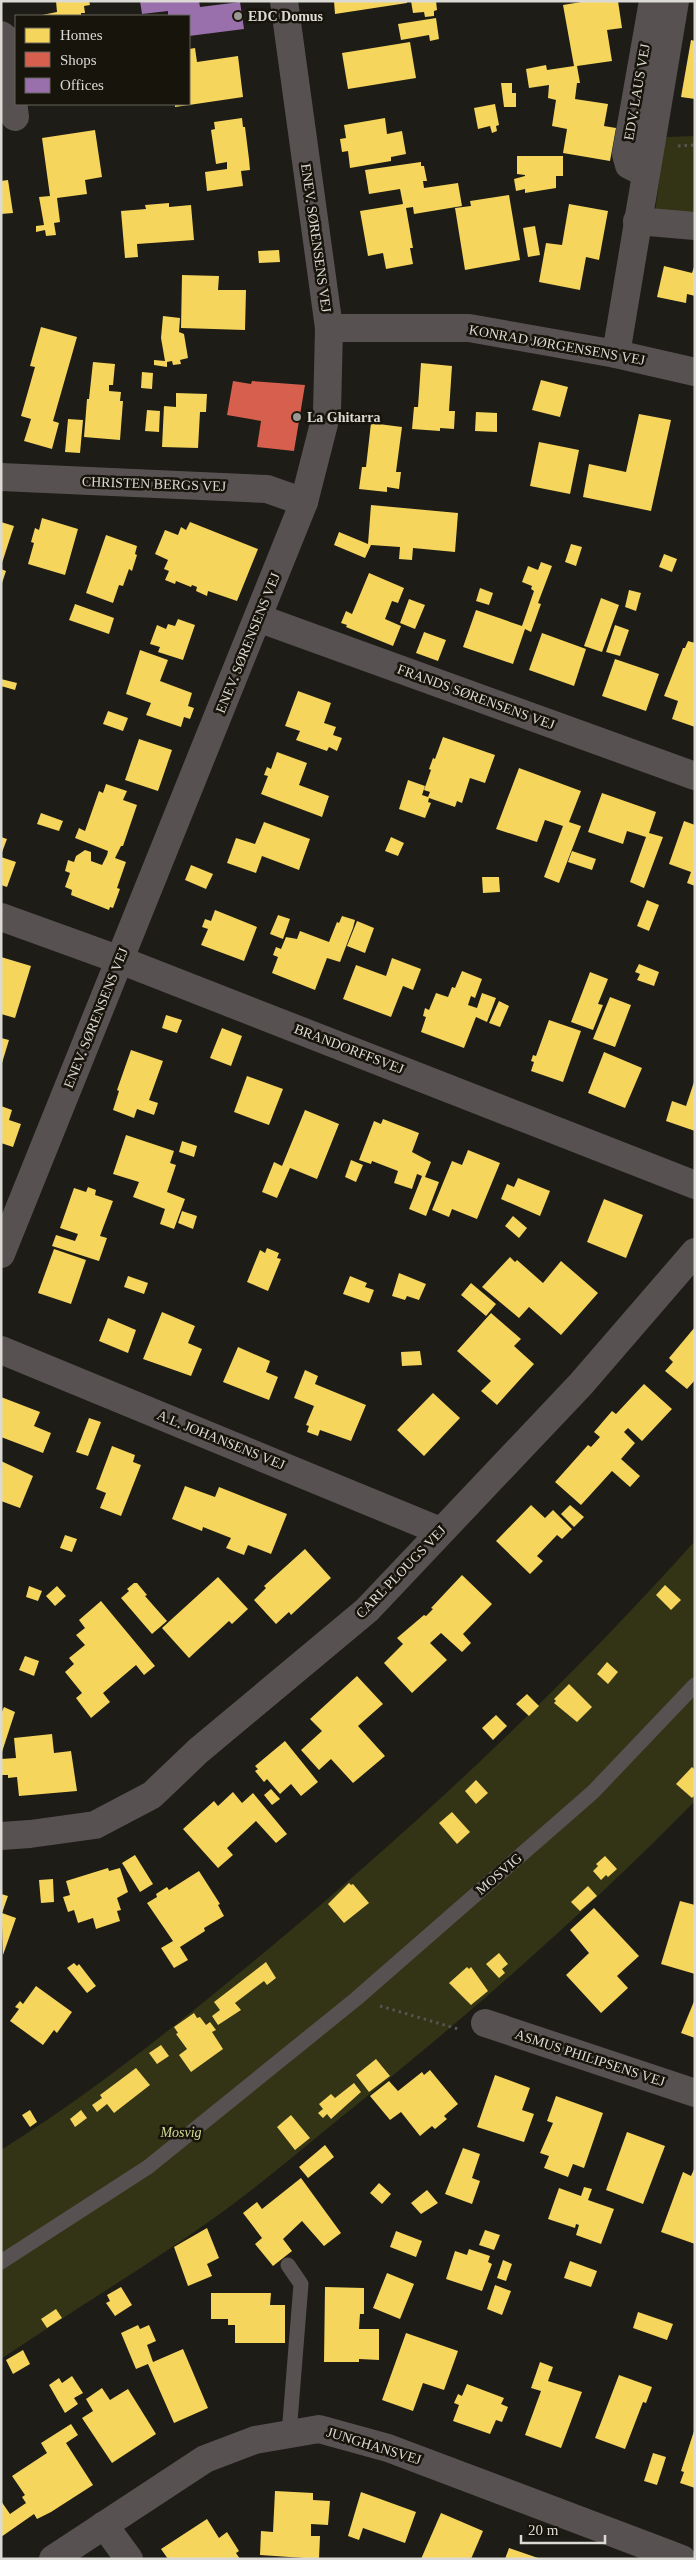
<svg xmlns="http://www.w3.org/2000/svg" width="696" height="2560" font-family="Georgia,serif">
<rect width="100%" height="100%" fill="#1d1c17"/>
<g fill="#323415">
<polygon points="695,136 695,215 655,212 665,137"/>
<path d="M695,1541V1801C582,1916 460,2023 334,2123C301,2150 269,2177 236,2202C161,2258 79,2306 1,2359V2150C97,2090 185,2018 272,1946C422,1821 564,1687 695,1541Z"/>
</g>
<g fill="#f6d55c">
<polygon points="56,1 89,1 90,5 84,6 85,13 81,13 81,16 37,16 57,12"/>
<polygon points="334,1 407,1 407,3 335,14"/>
<polygon points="411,1 436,1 437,10 434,11 434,16 425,17 424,12 413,13"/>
<polygon points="587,1 618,1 622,28 607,30 612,61 577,66 580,83 577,83 575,99 608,104 604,126 616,128 610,161 563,153 567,129 552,126 556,100 548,98 549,85 529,88 526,69 546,65 547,70 574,66 563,5"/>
<polygon points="436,18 439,39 430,41 429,35 401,40 398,24"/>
<polygon points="691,40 695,41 695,99 681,97"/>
<polygon points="410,42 416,78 348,89 342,53"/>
<polygon points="195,48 197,62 238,56 243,97 189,105 189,49"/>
<polygon points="501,83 512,83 512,93 516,93 516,107 504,107"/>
<polygon points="175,104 188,104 189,105 175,107"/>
<polygon points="495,104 499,125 496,126 497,131 492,133 490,126 478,129 474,108"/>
<polygon points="242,118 243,127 245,127 249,159 250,170 241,171 243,186 207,191 205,172 227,169 227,162 216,164 211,130 215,129 214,122"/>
<polygon points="385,118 387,134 402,131 406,154 391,157 391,161 350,168 348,151 342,152 340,139 346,138 344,125"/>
<polygon points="95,130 102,177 85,180 87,194 57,198 60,222 54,223 56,235 46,236 45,230 36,232 36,226 44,225 39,197 50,196 42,138"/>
<polygon points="517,156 563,156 563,176 556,176 556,188 525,193 525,189 516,191 514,179 525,176 525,175 517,174"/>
<polygon points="421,162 421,166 424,166 427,181 423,181 424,188 458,183 462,206 414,214 413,207 406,208 413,248 410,248 413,264 386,269 383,253 368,256 360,211 403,204 400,189 369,194 365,170"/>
<polygon points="8,180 13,213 1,214 1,181"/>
<polygon points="509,195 520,260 465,270 455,208 471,206 470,201"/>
<polygon points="169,203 169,207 191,205 194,240 137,244 138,257 125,258 121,211 146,209 145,205"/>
<polygon points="569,204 608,211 599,260 586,257 580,290 539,282 546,243 562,245"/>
<polygon points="535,226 540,255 528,257 523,228"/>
<polygon points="279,250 280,262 259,263 258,251"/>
<polygon points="695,264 695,296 687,294 686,303 657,297 664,266 692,273"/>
<polygon points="182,275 219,276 218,290 246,290 245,330 181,328"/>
<polygon points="163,316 180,318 179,332 184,334 188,358 180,360 181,364 173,365 172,361 167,362 167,367 154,365 154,360 165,361 161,338"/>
<polygon points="41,327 77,337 53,421 59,423 52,449 24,441 31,419 21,416 35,367 30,366"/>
<polygon points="93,362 115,364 113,385 109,385 109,391 121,392 120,401 123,401 120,440 84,437 87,399 89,399"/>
<polygon points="421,363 452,366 449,411 455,411 454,429 440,428 440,431 412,429 414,407 418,407"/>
<polygon points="142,372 153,373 152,389 141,388"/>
<polygon points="541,380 568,387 560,417 532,410"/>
<polygon points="176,393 207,394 206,412 200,412 198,448 162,447 164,406 176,407"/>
<polygon points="147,410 160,411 159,432 145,431"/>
<polygon points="476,412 497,413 497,432 475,431"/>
<polygon points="639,414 671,420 651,511 583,497 589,464 626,472"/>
<polygon points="68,419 83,420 80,453 65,452"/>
<polygon points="371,423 402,427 396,472 401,472 399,489 387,487 387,492 359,489 362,467 366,467"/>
<polygon points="539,442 579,450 570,494 530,486"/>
<polygon points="371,505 458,513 455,552 413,548 412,560 399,559 400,547 371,545 365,558 334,545 339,532 368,544"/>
<polygon points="42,518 78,529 65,575 28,564 34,543 31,542 35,528 39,530"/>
<polygon points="1,522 14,526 2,563 1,563"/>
<polygon points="190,522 258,549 237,601 208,591 207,596 196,591 197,587 192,585 191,587 176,581 175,584 165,580 169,571 164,569 168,560 155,554 165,530 178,535 181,527 186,530"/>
<polygon points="106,535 137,546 135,554 137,555 132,571 129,569 123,586 119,585 113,603 86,593"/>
<polygon points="571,544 582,547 576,566 565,562"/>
<polygon points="664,554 677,559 672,572 659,567"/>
<polygon points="541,562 552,566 538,603 541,604 531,632 525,629 513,664 463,647 476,610 522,626 534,591 531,589 532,586 522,582 528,566 538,570"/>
<polygon points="1,569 6,571 2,583 1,582"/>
<polygon points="369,573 404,588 398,603 392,601 385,619 401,626 393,646 346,627 347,625 341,623 346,611 352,614"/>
<polygon points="480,588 493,593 489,605 476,601"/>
<polygon points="629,590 641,593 636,611 625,607"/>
<polygon points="601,598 619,605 602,652 584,646"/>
<polygon points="409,599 425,605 415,629 400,623"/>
<polygon points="75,604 114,618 109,634 69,620"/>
<polygon points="178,619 195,625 183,660 158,652 160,647 150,644 157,625 166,629 168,624 175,626"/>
<polygon points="615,625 629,630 620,656 606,652"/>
<polygon points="424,632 446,640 438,661 416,653"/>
<polygon points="542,633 586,649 574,686 529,670"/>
<polygon points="688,641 695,643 695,727 672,719 678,701 664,696 683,648 685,648"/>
<polygon points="140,650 168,660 160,681 192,693 188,706 194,708 190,719 184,717 181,727 146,715 151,703 126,694"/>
<polygon points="615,659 659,674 646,711 602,696"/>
<polygon points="1,679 17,683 15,690 1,686"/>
<polygon points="298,691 331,703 324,723 336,727 333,735 342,738 337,751 329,747 327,751 296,740 300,731 285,726"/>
<polygon points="108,711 128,718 123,731 103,724"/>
<polygon points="443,737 495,755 485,783 470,778 462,803 457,801 455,807 429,798 428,802 431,803 425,818 399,809 408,780 425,786 422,795 428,797 430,792 424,790 431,770 429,769 433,758 435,759"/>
<polygon points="139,739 172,750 158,791 125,780"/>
<polygon points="277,752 307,763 299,785 329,796 322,817 261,794 268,776 264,775 267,767 271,769"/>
<polygon points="519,768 581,791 569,822 581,826 559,883 544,877 563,826 545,820 537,842 496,829"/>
<polygon points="106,784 127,791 123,800 137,805 123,846 121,846 115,858 126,862 117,888 120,889 113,908 110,907 109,910 71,895 72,890 65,887 70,873 65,871 68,860 74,862 76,856 85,850 91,852 91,861 102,865 107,855 108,851 75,838 79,828 85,831 99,791 103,793"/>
<polygon points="602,793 656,812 649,833 663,837 644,888 630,882 646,837 627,831 623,844 588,832"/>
<polygon points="41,813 63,821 59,831 37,824"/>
<polygon points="684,821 695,825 695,886 687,883 691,872 669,864"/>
<polygon points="264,822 310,839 299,870 262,856 256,873 227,863 236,838 255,844"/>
<polygon points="1,837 7,839 1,855"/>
<polygon points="391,837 404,843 398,856 385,851"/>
<polygon points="572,851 596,859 592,870 568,862"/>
<polygon points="1,857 16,862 7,887 1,885"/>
<polygon points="191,865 213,874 206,889 185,880"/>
<polygon points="482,877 499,877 500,892 483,893"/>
<polygon points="647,900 659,905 649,931 637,926"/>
<polygon points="215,910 257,927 244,961 201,945 208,929 202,927 205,919 211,921"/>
<polygon points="278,915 290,919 283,939 270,934"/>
<polygon points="342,916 355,920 353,928 340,962 327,958 315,990 272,973 278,957 273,955 276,947 281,949 286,937 297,939 300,931 329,942 337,922 339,923"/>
<polygon points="357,921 374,928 365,953 347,946"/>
<polygon points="1,957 31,966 15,1018 1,1014"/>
<polygon points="392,958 421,969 413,990 403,986 391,1017 343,999 356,965 386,976"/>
<polygon points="639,964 659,972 654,986 637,980 640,974 635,972"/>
<polygon points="462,971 482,979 475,998 471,996 468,1005 477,1008 482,993 496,998 487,1022 476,1017 464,1048 421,1032 426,1017 423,1016 425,1008 429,1010 436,993 448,997 452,987 455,988"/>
<polygon points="590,972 608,979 598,1004 603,1005 593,1030 571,1022"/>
<polygon points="610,997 631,1005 615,1047 593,1039"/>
<polygon points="499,1001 509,1006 500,1027 489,1023"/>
<polygon points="166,1015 182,1020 177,1033 162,1028"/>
<polygon points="549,1020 581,1031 563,1082 531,1071 534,1062 531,1061 533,1055 536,1056"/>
<polygon points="222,1028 242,1036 231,1066 210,1058"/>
<polygon points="1,1038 9,1040 2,1063 1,1063"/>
<polygon points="131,1050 163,1061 149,1100 158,1103 154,1115 137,1109 134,1118 113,1110 119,1091 117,1090"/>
<polygon points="604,1052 642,1068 625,1108 588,1093"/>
<polygon points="247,1076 283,1089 269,1125 234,1112"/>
<polygon points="694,1082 695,1082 695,1131 666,1121 672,1101 686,1106"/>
<polygon points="1,1106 12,1110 9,1120 21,1124 13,1147 1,1143"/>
<polygon points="305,1110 339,1124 317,1179 290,1168 277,1198 262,1192 274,1162 282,1166"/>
<polygon points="383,1119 419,1133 412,1152 431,1162 425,1177 439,1182 426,1216 409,1209 422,1176 417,1174 412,1189 394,1183 398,1171 372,1161 371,1164 359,1160 374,1121 381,1124"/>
<polygon points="126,1135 174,1151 170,1163 176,1165 167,1192 185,1199 174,1229 160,1224 165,1209 133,1197 139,1182 113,1174"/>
<polygon points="182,1141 197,1146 194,1157 179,1152"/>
<polygon points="468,1150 500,1163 477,1219 452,1209 449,1217 432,1210 452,1161 462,1165"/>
<polygon points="351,1160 363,1165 356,1182 345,1177"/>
<polygon points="518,1178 550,1191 540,1216 501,1199 507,1184 514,1187"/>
<polygon points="88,1187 96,1190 95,1195 113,1201 100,1236 107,1238 99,1261 52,1246 56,1235 75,1241 78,1234 60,1228 74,1188 86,1192"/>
<polygon points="604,1199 643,1215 626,1258 587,1242"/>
<polygon points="182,1211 197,1216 193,1229 178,1223"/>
<polygon points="513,1216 527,1228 519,1238 505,1226"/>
<polygon points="267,1248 279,1253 277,1258 281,1259 268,1291 247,1282 260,1250 265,1253"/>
<polygon points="54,1249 86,1260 71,1304 38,1293"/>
<polygon points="510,1257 515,1262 517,1260 543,1283 561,1261 598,1293 561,1335 529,1307 519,1318 482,1287"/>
<polygon points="399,1273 426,1284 419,1300 407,1296 405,1300 392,1296"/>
<polygon points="128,1276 148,1283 144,1294 124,1287"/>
<polygon points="350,1276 367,1283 365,1287 374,1290 369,1303 343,1294"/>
<polygon points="471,1283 496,1304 486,1316 461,1295"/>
<polygon points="162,1312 195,1326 188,1343 202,1349 191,1376 143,1359"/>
<polygon points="491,1313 521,1339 514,1346 534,1364 497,1405 481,1391 491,1381 457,1351"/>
<polygon points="108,1318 136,1330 128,1353 99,1341"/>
<polygon points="695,1327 695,1380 687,1389 665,1371 673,1362 669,1358"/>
<polygon points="238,1347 270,1361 266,1372 278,1377 269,1400 223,1382"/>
<polygon points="420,1351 422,1365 402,1366 401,1352"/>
<polygon points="305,1370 318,1376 315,1384 366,1405 351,1441 320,1430 318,1436 307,1432 309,1426 306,1425 314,1406 294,1398"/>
<polygon points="644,1384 672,1409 642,1441 628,1428 624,1432 635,1443 621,1459 640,1476 630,1487 612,1471 581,1505 555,1482 588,1445 591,1447 600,1437 594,1432 612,1411 616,1414"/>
<polygon points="433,1393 460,1418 424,1456 397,1430"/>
<polygon points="1,1397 40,1412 34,1426 51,1433 43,1453 1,1437"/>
<polygon points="89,1418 101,1422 88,1456 76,1452"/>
<polygon points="112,1446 135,1455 133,1462 141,1465 121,1516 100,1508 106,1493 96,1489"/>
<polygon points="1,1461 33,1476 20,1508 1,1501"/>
<polygon points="185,1486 215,1497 219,1487 287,1514 271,1554 248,1545 244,1555 226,1548 231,1538 203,1527 202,1531 172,1519"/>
<polygon points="531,1505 545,1518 553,1510 572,1529 562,1539 557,1535 537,1556 543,1561 530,1574 496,1541"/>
<polygon points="570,1505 584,1517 574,1527 561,1514"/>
<polygon points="65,1535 77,1539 72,1552 60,1548"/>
<polygon points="305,1549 331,1578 291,1615 289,1612 276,1624 254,1600 266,1588 264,1586"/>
<polygon points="462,1575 492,1604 463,1634 471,1643 462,1652 441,1633 430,1643 447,1660 412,1693 384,1663 403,1644 397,1638 424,1615 426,1616 433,1609 431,1608"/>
<polygon points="218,1577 248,1609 232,1624 229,1621 189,1658 162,1628"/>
<polygon points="134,1583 137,1583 147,1595 145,1596 167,1621 152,1634 121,1598 129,1591 127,1589"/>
<polygon points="665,1585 681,1600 671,1610 656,1595"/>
<polygon points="29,1586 42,1591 38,1601 26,1597"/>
<polygon points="57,1586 66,1596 55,1606 46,1596"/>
<polygon points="101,1601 155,1666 144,1675 136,1665 103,1693 110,1702 91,1718 76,1698 82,1693 65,1672 74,1664 69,1658 85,1645 76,1635 85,1628 79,1620"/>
<polygon points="25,1656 39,1661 34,1676 19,1670"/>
<polygon points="607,1662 618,1672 608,1684 597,1674"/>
<polygon points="357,1676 383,1704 358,1726 385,1756 353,1783 331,1759 319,1770 301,1750 322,1731 310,1719"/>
<polygon points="569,1684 592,1707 577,1722 554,1703 556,1701 554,1699"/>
<polygon points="527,1694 539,1706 529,1716 516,1704"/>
<polygon points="4,1707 15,1712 1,1755 1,1714"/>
<polygon points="496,1715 507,1726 493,1740 482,1728"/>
<polygon points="52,1734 54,1753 71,1751 77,1791 19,1796 17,1777 8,1778 8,1775 2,1775 1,1759 16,1758 14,1738"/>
<polygon points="285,1741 318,1782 301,1796 291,1784 280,1794 267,1779 264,1782 255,1771 258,1769 255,1766"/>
<polygon points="692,1767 695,1770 695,1795 692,1798 676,1784"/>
<polygon points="476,1780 488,1793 476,1804 465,1791"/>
<polygon points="271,1789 280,1799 272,1805 264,1795"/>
<polygon points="233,1792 242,1803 253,1793 287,1834 276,1843 256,1821 227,1848 233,1855 218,1868 183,1829 214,1801 218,1806"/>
<polygon points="452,1812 470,1832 457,1844 439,1823"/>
<polygon points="135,1855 153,1884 140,1892 122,1863"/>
<polygon points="605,1856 617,1869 608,1877 606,1875 601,1880 593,1871 598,1866 596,1864"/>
<polygon points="108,1868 109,1871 120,1868 128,1892 117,1898 121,1910 117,1911 120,1921 96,1929 93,1918 78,1923 74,1910 68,1912 63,1897 70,1895 66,1881"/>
<polygon points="199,1871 220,1904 218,1905 224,1916 204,1928 205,1931 180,1947 188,1960 174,1968 161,1948 173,1941 147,1903 157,1897 156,1894 167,1887 169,1890"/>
<polygon points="53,1879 54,1902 41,1903 39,1880"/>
<polygon points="349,1883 351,1885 353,1884 369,1903 344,1923 328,1904"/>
<polygon points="588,1886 597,1896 580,1911 571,1902"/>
<polygon points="1,1894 8,1896 2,1913 16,1918 3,1955"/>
<polygon points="680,1901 695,1905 695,1974 661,1964"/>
<polygon points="594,1908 639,1956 617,1976 628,1988 601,2013 566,1975 589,1953 570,1930"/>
<polygon points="499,1953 508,1964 502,1969 505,1973 499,1978 486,1964"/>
<polygon points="266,1962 276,1978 267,1985 264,1981 235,2003 241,2010 218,2025 212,2016 220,2010 214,2002"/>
<polygon points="74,1963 77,1966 79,1964 96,1986 87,1993 67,1968"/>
<polygon points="467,1967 469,1969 471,1967 488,1991 471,2005 449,1983"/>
<polygon points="36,1986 72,2012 57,2033 54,2030 43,2045 10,2021 19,2009 15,2007 20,2001 23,2004"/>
<polygon points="695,1999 695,2038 681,2033"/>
<polygon points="194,2013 197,2018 200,2017 206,2025 210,2022 216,2030 212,2032 223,2049 191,2072 179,2055 187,2049 176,2034 178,2033 174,2027"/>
<polygon points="161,2045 169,2056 157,2064 149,2053"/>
<polygon points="376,2059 390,2076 369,2092 356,2075"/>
<polygon points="136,2068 150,2085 114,2113 107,2104 97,2112 92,2105 102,2098 100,2095"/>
<polygon points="430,2070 458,2104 444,2116 447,2119 435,2129 432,2126 420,2136 401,2112 390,2120 370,2096 389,2081 398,2091 422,2072 424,2075"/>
<polygon points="495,2075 530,2088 522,2110 534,2114 524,2142 477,2127"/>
<polygon points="354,2083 361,2092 331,2119 327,2114 323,2118 318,2113 323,2109 319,2104 331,2094 335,2098"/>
<polygon points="556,2096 603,2113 584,2168 573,2164 568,2177 544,2168 549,2156 540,2153 553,2123 547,2121"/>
<polygon points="30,2110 37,2122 30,2127 22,2115"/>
<polygon points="81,2110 87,2118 75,2127 70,2119"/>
<polygon points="291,2115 310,2138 295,2150 277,2127"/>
<polygon points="627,2132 665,2146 643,2204 606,2190"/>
<polygon points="325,2145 334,2157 308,2178 299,2167"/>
<polygon points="463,2148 480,2154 472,2178 480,2181 472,2204 445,2194"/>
<polygon points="695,2167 695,2244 661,2232 683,2172 691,2176"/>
<polygon points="301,2178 341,2233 324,2246 302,2221 283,2239 292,2251 273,2266 255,2244 262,2238 243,2213 257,2202 262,2209"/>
<polygon points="379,2183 391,2194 382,2204 370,2193"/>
<polygon points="584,2187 592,2189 588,2200 614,2209 601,2244 576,2235 579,2225 576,2224 575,2228 548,2219 559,2188 581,2196"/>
<polygon points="427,2190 438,2203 421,2214 411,2203"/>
<polygon points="207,2228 219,2258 207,2264 212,2276 188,2286 174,2247"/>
<polygon points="485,2230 500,2235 494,2250 479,2245"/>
<polygon points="396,2231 422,2241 416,2257 390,2247"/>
<polygon points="469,2249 490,2256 488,2262 492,2264 482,2291 446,2279 455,2251 467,2255"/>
<polygon points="503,2260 512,2264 506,2281 497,2278"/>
<polygon points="570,2261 597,2271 591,2287 564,2278"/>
<polygon points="387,2273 414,2284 400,2319 373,2308"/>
<polygon points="495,2285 511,2291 502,2315 487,2309"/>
<polygon points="121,2287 132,2305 115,2316 106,2303 110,2301 107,2295"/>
<polygon points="325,2287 364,2288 364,2314 360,2314 359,2329 379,2329 379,2360 359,2359 359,2362 324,2362"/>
<polygon points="211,2293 271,2293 270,2305 285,2305 285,2343 235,2343 235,2325 228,2325 228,2319 211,2319"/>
<polygon points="56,2309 62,2318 47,2328 41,2319"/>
<polygon points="638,2312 673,2324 667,2340 633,2328"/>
<polygon points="138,2325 140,2329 149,2325 156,2341 147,2345 153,2362 183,2349 208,2408 174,2423 148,2364 136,2369 121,2333"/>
<polygon points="406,2333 458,2351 444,2390 423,2383 413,2411 382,2400"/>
<polygon points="23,2350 30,2364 13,2374 6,2360"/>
<polygon points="540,2362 553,2367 548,2381 582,2392 561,2448 525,2435 541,2391 531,2388"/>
<polygon points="619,2375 652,2387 646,2403 643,2402 625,2449 595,2438"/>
<polygon points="72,2376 83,2393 74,2398 78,2404 65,2413 49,2385 59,2378 62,2383"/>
<polygon points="467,2384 504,2398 501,2404 508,2407 502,2422 496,2420 490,2434 453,2421 459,2405 454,2403 458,2394 462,2396"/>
<polygon points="102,2388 110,2400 128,2389 156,2434 112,2463 82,2418 93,2411 86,2399"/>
<polygon points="71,2424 78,2435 66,2443 93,2485 51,2512 37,2519 34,2514 1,2537 1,2501 10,2514 26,2503 22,2497 25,2495 12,2476 47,2453 41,2443"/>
<polygon points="694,2431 695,2431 695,2488 680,2483 684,2472 681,2471"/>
<polygon points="653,2453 666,2457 657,2485 644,2481"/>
<polygon points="275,2491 313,2493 313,2500 330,2501 328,2525 311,2524 311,2536 320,2536 319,2559 260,2555 261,2531 273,2532"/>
<polygon points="361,2492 416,2512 405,2543 363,2528 359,2540 348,2536"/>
<polygon points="441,2513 483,2531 471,2559 421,2559"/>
<polygon points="207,2519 219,2538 227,2532 239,2551 236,2553 240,2559 168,2559 161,2549"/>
<polygon points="509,2548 538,2558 538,2559 505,2559"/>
</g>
<polygon fill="#d6604d" points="233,381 251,384 252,381 305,385 294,451 257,447 261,421 227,415"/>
<polygon fill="#9970ab" points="140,1 199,1 200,7 240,2 244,29 189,36 189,16 168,16 168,11 142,14"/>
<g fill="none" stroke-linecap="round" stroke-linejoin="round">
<g stroke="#585352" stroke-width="3" stroke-dasharray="2.5 4" stroke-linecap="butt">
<polyline points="678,146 695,145"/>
<polyline points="380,2006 458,2029"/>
</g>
<g stroke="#585151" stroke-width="15">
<polyline points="1,2262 148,2167 356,1999 593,1792 695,1685"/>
<polyline points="288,2265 301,2284 289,2434"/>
</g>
<g stroke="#585151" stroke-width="28">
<polyline points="1,35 5,38 15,117"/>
<polyline points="645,173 629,165 626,154 653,1"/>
<polyline points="637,221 695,226"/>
<polyline points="329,328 469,328 616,354 695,372"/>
<polyline points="616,354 675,1"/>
<polyline points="1,477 267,489 304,502"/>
<polyline points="258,618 695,776"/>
<polyline points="1,917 120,960 695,1185"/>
<polyline points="1,1254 304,502 327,412 329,328 284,1"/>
<polyline points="1,1350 440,1531"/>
<polyline points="1,1836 30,1834 95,1825 152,1795 198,1751 367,1610 581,1384 695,1252"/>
<polyline points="485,2023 695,2093"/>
<polyline points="104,2525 129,2559"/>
<polyline points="53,2559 205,2459 255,2440 319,2429 388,2448 682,2559"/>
</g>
</g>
<g fill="#999892" stroke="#17140b" stroke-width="2">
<circle cx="238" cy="16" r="5"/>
<circle cx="297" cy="417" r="5"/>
</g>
<g text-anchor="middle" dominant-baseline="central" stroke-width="5" stroke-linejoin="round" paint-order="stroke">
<g font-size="14" font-weight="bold" fill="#dcdad4" stroke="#17140b" text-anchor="start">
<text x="248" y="16">EDC Domus</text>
<text x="307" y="417">La Ghitarra</text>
</g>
<g font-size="14" fill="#dcdad4" stroke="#17140b">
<text transform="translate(637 92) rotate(-80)">EDV. LAUS VEJ</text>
<text transform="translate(316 238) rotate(82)">ENEV. SØRENSENS VEJ</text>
<text transform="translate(557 345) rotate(10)">KONRAD JØRGENSENS VEJ</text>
<text transform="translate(154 484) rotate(2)">CHRISTEN BERGS VEJ</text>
<text transform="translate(248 643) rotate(-68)">ENEV. SØRENSENS VEJ</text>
<text transform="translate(476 697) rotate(20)">FRANDS SØRENSENS VEJ</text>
<text transform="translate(96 1018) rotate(-68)">ENEV. SØRENSENS VEJ</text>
<text transform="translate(349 1049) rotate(21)">BRANDORFFSVEJ</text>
<text transform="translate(221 1440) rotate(22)">A.L. JOHANSENS VEJ</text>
<text transform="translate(401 1572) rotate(-46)">CARL PLOUGS VEJ</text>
<text transform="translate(499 1874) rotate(-41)">MOSVIG</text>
<text transform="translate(590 2058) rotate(18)">ASMUS PHILIPSENS VEJ</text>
<text transform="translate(374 2446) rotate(17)">JUNGHANSVEJ</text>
</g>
<g font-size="14" font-style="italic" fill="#d5dd93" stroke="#17140b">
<text x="181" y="2132">Mosvig</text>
</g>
</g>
<rect width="696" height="2560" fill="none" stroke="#dcdad4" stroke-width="5"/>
<rect x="15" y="15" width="175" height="90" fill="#17140b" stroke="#66635b"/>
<rect x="25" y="28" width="25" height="15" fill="#f6d55c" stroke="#66635b"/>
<text x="60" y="40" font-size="15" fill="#dcdad4">Homes</text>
<rect x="25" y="52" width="25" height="15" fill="#d6604d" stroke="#66635b"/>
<text x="60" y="65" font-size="15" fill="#dcdad4">Shops</text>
<rect x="25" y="78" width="25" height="15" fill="#9970ab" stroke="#66635b"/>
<text x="60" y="90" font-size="15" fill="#dcdad4">Offices</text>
<path d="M521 2535v8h84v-8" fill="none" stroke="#dcdad4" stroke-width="2.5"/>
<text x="528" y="2535" font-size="15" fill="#dcdad4" stroke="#17140b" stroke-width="4" paint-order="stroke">20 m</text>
</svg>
